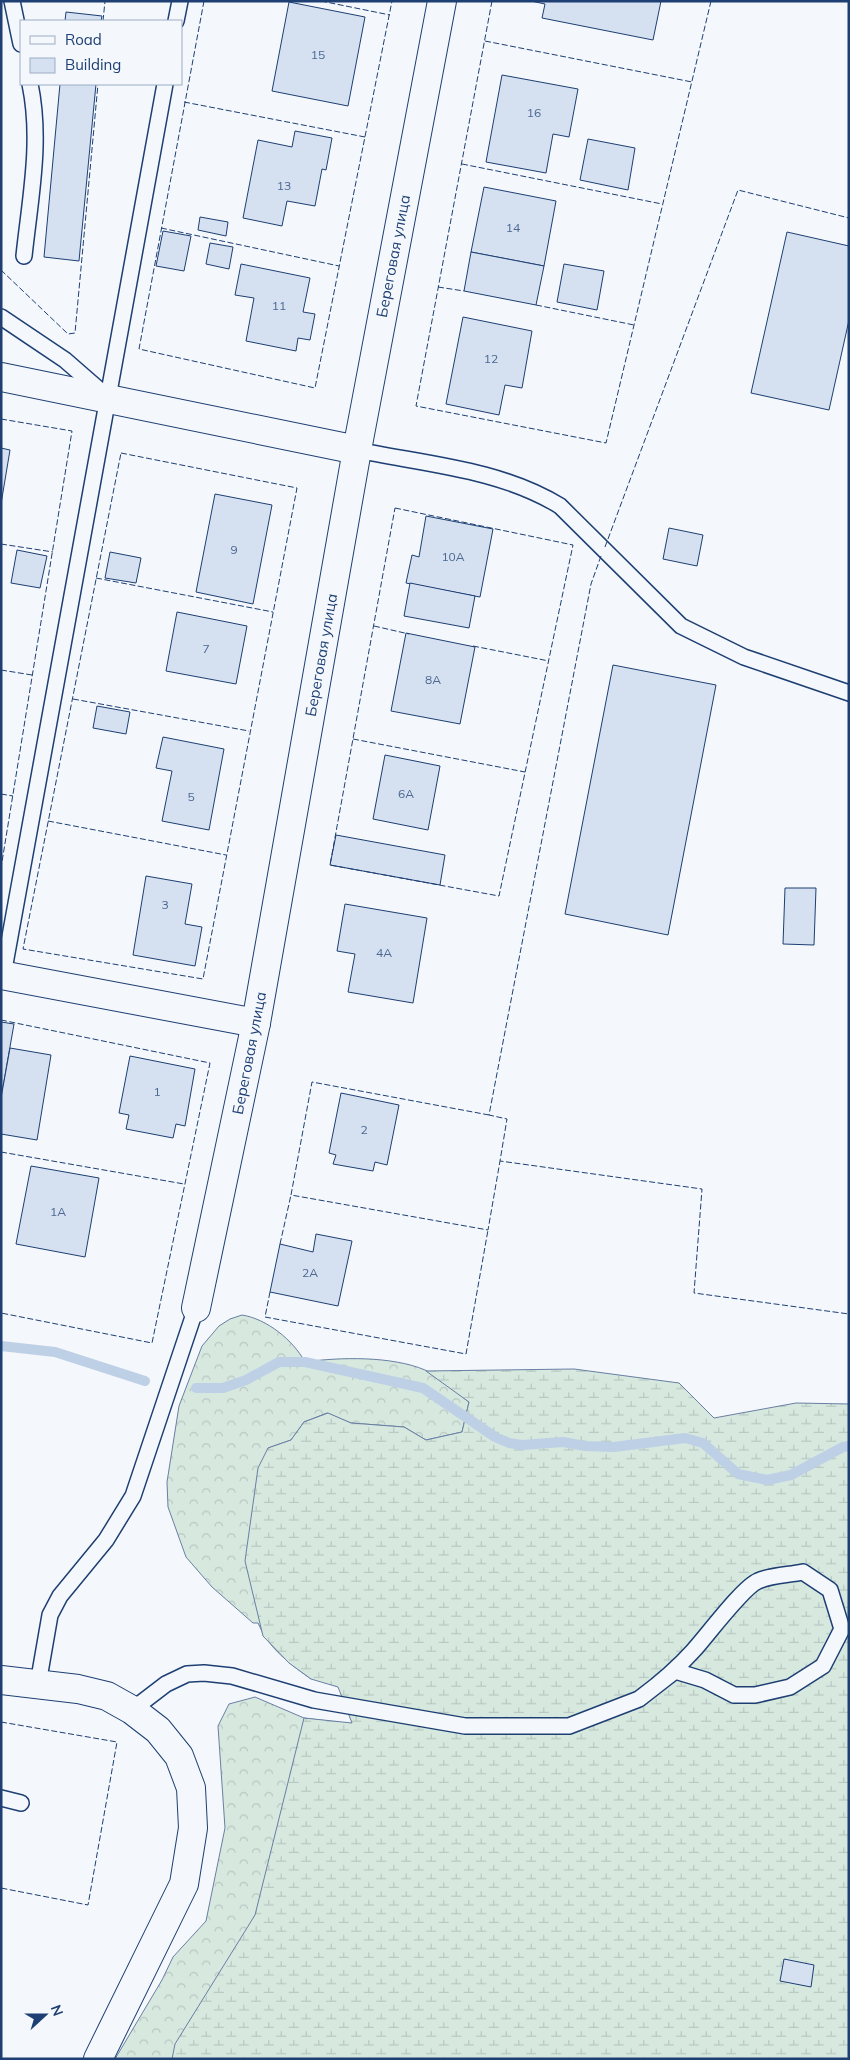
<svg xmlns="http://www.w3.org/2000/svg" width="850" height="2060" font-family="Mulish,sans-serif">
<defs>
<pattern id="forest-crowns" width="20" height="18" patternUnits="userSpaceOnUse" patternTransform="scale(1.25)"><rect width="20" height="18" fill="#d7e8df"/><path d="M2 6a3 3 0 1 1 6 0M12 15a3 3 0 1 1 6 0" fill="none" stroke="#b8c8c3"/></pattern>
<pattern id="wetland-marsh" width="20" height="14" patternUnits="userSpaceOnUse" patternTransform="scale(1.25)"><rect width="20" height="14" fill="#d7e8df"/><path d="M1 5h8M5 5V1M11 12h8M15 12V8" fill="none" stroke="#b8c8c3"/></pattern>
</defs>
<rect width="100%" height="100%" fill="#f4f7fb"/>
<g fill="url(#forest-crowns)" stroke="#687fa3">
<path d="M242,1315C267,1319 293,1340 305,1362C340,1357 392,1356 425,1370C440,1377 455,1392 469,1402L462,1432L426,1440L404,1427L351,1423L327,1413L304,1422L291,1440L268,1448L311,1679C290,1664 268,1648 258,1623H253L212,1587L186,1557L168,1507L167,1482L179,1406L202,1346L219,1326L230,1319Z"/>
<polygon points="255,1697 304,1718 352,1724 294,2059 115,2059 162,1980 173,1957 206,1921 225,1828 218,1726 229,1704"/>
</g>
<polygon fill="url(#wetland-marsh)" stroke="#687fa3" points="574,1369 679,1383 714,1418 796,1403 849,1404 849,2059 172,2059 175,2044 255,1915 304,1718 352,1723 338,1687 311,1679 289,1663 263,1636 245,1561 258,1468 268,1448 291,1440 304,1422 328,1413 351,1423 404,1427 426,1440 462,1432 469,1402 426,1371"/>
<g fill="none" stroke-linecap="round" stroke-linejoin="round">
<g stroke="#bed0e5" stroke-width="10">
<polyline points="1,1346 55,1352 145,1381"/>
<polyline points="196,1388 223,1388 246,1380 279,1362 305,1362 423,1388 495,1437 509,1443 522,1445 563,1442 585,1446 614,1447 685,1438 703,1443 738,1474 767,1480 791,1475 843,1447 849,1446"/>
</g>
</g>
<g fill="#d5e0f0" stroke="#1d3f73">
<polygon points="531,1 661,1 653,40 542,18 545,4"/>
<polygon points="289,2 365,17 348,106 272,91"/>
<polygon points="66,12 102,16 101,21 65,21"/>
<polygon points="502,75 578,89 569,137 553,134 546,173 486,162"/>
<polygon points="60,84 96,84 79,261 44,257"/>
<polygon points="295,131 332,138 326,170 322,169 315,206 287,201 282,226 243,218 258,140 292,147"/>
<polygon points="588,139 635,148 628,190 580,180"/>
<polygon points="484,187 556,201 544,266 471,252"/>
<polygon points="200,217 228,222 226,236 198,230"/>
<polygon points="163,231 191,236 184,271 156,266"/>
<polygon points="787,232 849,246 849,320 829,410 751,393"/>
<polygon points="210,243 233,247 229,269 206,264"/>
<polygon points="471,252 544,266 536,305 464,291"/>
<polygon points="241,264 310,278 303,312 315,314 310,340 298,338 296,351 246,341 254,298 235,295"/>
<polygon points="564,264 604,271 597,310 557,302"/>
<polygon points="463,317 532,331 522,388 505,385 499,415 446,404"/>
<polygon points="1,448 10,450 1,504"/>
<polygon points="215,494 272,505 253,604 196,592"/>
<polygon points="426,516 493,529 480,597 406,583 412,555 419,557"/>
<polygon points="669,528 703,535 697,566 663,559"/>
<polygon points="17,550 47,556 40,588 11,583"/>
<polygon points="110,552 141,558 136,583 105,578"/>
<polygon points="410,583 475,596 469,628 404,616"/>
<polygon points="177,612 247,626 236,684 166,671"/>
<polygon points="406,633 475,647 460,724 391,711"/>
<polygon points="613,665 716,685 668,935 565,914"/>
<polygon points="97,706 130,712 126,734 93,728"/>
<polygon points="163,737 224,749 209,830 162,821 172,771 156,768"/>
<polygon points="385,755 440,766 428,830 373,819"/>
<polygon points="336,835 445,855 440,885 330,865"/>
<polygon points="146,876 192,884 185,924 202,927 195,966 133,955"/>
<polygon points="785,888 816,888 814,945 783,944"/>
<polygon points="345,904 427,918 413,1003 348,992 355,954 337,951"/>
<polygon points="1,1022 14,1024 1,1098"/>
<polygon points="10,1048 51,1055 37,1140 1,1134 1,1098"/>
<polygon points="130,1056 195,1069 185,1126 176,1124 173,1138 126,1129 129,1115 119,1113"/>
<polygon points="341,1093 399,1105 387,1165 375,1162 373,1171 333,1164 336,1155 329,1153"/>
<polygon points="31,1166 99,1178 85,1257 16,1244"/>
<polygon points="316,1234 352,1241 338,1306 270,1292 280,1244 313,1252"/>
<polygon points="784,1959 814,1965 811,1987 780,1981"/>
</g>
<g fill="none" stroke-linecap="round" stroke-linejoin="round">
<g stroke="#1d3f73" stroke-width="18">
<g id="service">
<polyline points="12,1 21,44"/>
<polyline points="176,21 180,1"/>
<path d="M24,256C30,199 42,141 30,84"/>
<polyline points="1,317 65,360 104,394"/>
<path d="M357,450C424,464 500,469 560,506L681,626L744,657L849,693"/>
<polyline points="3,975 165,84"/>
<polyline points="38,1684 50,1615 60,1596 106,1540 133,1496 196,1308"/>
<path d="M132,1710L166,1684L187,1674L204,1673L232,1676L314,1700L465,1726H569L639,1699L675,1671L705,1680L734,1695H755L790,1687L823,1666L842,1629L830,1590L803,1572C789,1575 771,1575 758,1581C743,1587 706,1637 693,1651C676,1670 659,1684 639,1699"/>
<polyline points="1,1798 21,1803"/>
</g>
</g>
<g stroke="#1d3f73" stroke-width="30">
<g id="minor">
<polyline points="1,377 357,450"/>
<polyline points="1,975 256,1023"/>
<polyline points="196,1308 256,1023 357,450 442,1"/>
<polyline points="1,1680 78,1689 107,1696 132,1710 158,1730 179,1756 191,1788 193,1828 184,1884 98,2059"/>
</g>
</g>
<use href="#service" stroke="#f4f7fb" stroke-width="15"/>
<use href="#minor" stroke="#f4f7fb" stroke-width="28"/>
<g stroke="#1d3f73" stroke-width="1" stroke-dasharray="6 2.5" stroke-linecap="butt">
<polyline points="204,1 139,349 315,388 392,1"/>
<polyline points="321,1 390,15"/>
<polyline points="492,1 416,406 606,443 711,1"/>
<polyline points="103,21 105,1"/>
<polyline points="485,41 692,82"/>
<polyline points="184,102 365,137"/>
<polyline points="462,164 662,204"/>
<polyline points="161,228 339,266"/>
<polyline points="1,270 68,334 75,333 98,84"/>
<polyline points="438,287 464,291"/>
<polyline points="536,305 634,325"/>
<polyline points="1,419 72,431 1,868"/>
<polygon points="121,453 297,488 203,979 23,949"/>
<polygon points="395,508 573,545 499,896 330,865"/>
<polyline points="1,544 53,552"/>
<polyline points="605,547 738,190 849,218"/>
<polyline points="601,556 591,584 489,1115 507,1119 500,1161 702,1189 694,1293 849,1314"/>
<polyline points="96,578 273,612"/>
<polyline points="374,626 409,634"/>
<polyline points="473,646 549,661"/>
<polyline points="1,670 32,675"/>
<polyline points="73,699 249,731"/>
<polyline points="353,739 525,772"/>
<polyline points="1,794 13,796"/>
<polyline points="48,821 226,855"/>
<polyline points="1,1020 210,1063 152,1343 1,1313"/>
<polyline points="489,1115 312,1082 291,1195 488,1230 500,1161"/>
<polyline points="1,1152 184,1184"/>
<polyline points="280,1244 291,1195"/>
<polyline points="270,1292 265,1317 466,1354 488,1230"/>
<polyline points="1,1722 117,1742 88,1905 1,1888"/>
</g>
</g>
<g text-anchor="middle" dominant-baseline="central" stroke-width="4" stroke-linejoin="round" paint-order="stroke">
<g font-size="12" fill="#4b6792">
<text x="318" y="54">15</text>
<text x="534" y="112">16</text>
<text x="284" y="185">13</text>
<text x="513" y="227">14</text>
<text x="279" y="305">11</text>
<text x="491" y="358">12</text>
<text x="234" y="549">9</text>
<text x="453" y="556">10А</text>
<text x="206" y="648">7</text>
<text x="433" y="679">8А</text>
<text x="406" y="793">6А</text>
<text x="191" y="796">5</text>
<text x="165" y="904">3</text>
<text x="384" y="952">4А</text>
<text x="157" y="1091">1</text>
<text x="364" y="1129">2</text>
<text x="58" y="1211">1А</text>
<text x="310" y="1272">2А</text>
</g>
<g font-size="15" fill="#1d3f73" stroke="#f4f7fb">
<text transform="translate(393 256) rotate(-79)">Береговая улица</text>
<text transform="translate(321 655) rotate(-80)">Береговая улица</text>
<text transform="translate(249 1053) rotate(-79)">Береговая улица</text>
</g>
</g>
<rect width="850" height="2060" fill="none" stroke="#1d3f73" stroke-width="5"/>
<rect x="20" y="20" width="162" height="65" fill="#f4f7fb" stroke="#9eadc5"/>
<rect x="30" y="36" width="25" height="8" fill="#f4f7fb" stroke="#9eadc5"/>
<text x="65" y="45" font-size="15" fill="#1d3f73">Road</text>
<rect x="30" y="58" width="25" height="15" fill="#d5e0f0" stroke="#9eadc5"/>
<text x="65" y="70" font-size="15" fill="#1d3f73">Building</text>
<g transform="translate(45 2015) rotate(69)" stroke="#f4f7fb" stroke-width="4" paint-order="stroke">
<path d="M0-4L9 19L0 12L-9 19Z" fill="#1d3f73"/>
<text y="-8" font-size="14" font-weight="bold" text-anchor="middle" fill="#1d3f73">N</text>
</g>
</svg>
